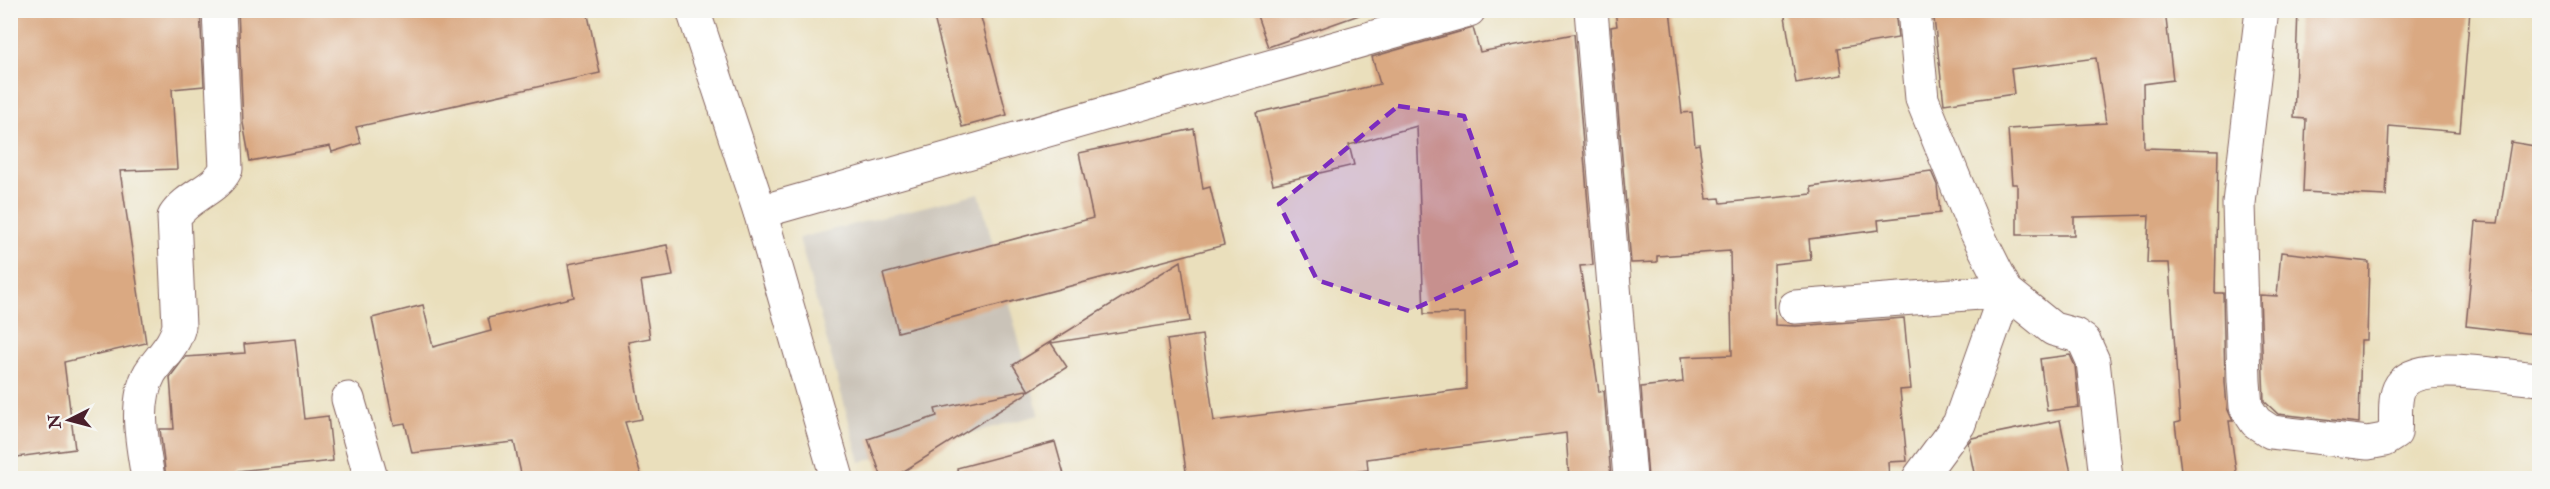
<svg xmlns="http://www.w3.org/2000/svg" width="2550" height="489" font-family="'IM FELL Double Pica',serif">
<rect width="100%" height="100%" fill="#f6f6f2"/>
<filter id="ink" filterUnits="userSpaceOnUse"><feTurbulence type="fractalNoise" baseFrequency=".0167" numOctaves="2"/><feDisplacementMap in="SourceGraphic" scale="12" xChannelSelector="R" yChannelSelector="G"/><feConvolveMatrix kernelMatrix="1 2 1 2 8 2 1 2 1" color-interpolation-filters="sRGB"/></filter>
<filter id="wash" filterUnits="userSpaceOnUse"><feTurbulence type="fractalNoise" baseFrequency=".008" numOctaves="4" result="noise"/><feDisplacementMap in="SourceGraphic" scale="24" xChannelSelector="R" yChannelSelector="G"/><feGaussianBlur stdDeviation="1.35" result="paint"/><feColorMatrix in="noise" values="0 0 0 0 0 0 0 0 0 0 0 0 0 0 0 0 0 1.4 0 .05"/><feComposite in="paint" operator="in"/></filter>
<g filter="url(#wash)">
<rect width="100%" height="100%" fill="#eadfbc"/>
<polygon fill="#cac3b8" points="979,193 1039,415 860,462 799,238"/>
<g id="blocks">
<g fill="#daa982">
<polygon points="10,10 200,10 204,86 172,89 177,169 120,171 146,343 64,362 75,449 10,458"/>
<polygon points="238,10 587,10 600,73 356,127 361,143 332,152 330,146 250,161 243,123"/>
<polygon points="932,10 979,10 1007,115 962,127"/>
<polygon points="1255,10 1358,10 1359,15 1268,47"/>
<polygon points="1615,10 1670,10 1682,113 1692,112 1695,145 1699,144 1707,199 1720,198 1721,203 1812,194 1811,187 1931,171 1937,185 1940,213 1878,220 1879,230 1809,239 1811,260 1774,264 1775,325 1796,326 1904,318 1911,389 1900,390 1907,461 1888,462 1889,478 1648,478 1641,387 1683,382 1681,357 1732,355 1730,251 1657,256 1657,262 1631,263 1611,27 1617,26"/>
<polygon points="1784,10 1895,10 1898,38 1838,48 1842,75 1796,83"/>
<polygon points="1933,10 2165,10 2173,80 2143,84 2144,148 2218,150 2215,293 2223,293 2225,382 2227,408 2233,421 2229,421 2237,478 2182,478 2175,423 2180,422 2169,263 2147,263 2149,215 2074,217 2074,235 2017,235 2017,184 2012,184 2008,129 2106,123 2096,58 2011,69 2014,94 1944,104"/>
<polygon points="2298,10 2470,10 2460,132 2389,126 2386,196 2303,192 2306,119 2294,118"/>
<polygon points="1473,28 1480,52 1574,34 1593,265 1580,266 1599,392 1604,391 1611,478 1569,478 1566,433 1367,459 1368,470 1306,478 1187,478 1167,340 1202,335 1214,421 1466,389 1465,313 1424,314 1417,126 1349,145 1354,165 1273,184 1256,113 1380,84 1372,57"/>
<polygon points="1194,129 1203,189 1210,187 1224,245 898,332 883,274 1093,218 1079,153"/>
<polygon points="2511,142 2540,147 2540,263 2534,263 2534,334 2466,326 2476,222 2498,223"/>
<polygon points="667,245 673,276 641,281 650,338 628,342 642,419 625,422 642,478 522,478 514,442 412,453 405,423 394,425 372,318 423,305 433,347 491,331 488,318 574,297 568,264"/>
<polygon points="2281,252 2369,262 2367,340 2361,340 2359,423 2278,414 2264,401 2260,295 2277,296"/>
<polygon points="1181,261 1190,321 1051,343 1067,367 1029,391 1013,365"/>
<polygon points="295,339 304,419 328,416 333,461 238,471 238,478 166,478 160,429 174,429 170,377 185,357 245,353 244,344"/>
<polygon points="2070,355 2075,366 2079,407 2047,411 2040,359"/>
<polygon points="1026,390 1027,393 893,478 882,478 868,439 937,416 935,409"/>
<polygon points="2060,420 2071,473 2045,478 1975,478 1968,443 1972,438"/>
<polygon points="1055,442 1065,478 958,478 957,468"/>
</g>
</g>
</g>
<g filter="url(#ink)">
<use href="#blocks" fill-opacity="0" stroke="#82625e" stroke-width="1.5"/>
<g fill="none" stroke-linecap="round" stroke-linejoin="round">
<g stroke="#82625e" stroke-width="35">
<g id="street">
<polyline points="1591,10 1630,478"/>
<polyline points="1914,10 1922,99 1974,227 2006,291 2053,329 2075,335 2084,341 2093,361 2106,478"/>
<path d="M2262,10L2239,203L2244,381L2246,407L2256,422L2271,432L2368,443L2384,440L2395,433C2397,418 2392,394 2403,383C2424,359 2509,378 2540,379"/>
<polyline points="760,212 1469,10"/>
<polyline points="1795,307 2006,291 1959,424 1919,478"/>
<polyline points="348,399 371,478"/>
<path d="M148,478C143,446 133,403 150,373C160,357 175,345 179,326L174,217C188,195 215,191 226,169L219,10"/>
</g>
</g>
<g stroke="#82625e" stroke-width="35">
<polyline id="highway" points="693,10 760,212 837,478"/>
</g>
<use href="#street" stroke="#fff" stroke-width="33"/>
<use href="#highway" stroke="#fff" stroke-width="33"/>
</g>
</g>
<path fill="#7b2cbf" fill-opacity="0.2" stroke="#7b2cbf" stroke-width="4.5" stroke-dasharray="12 8" stroke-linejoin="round" d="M1398,106L1464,116L1516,263L1409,311L1317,280L1279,204Z"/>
<rect width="2550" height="489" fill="none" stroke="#f6f6f2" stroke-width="36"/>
<g transform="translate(69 420) rotate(264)" stroke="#f6f6f2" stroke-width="4.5" paint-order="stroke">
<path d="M0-4.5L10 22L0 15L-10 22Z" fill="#4a1f2b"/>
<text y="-9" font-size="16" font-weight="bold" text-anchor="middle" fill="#4a1f2b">N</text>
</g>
</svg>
